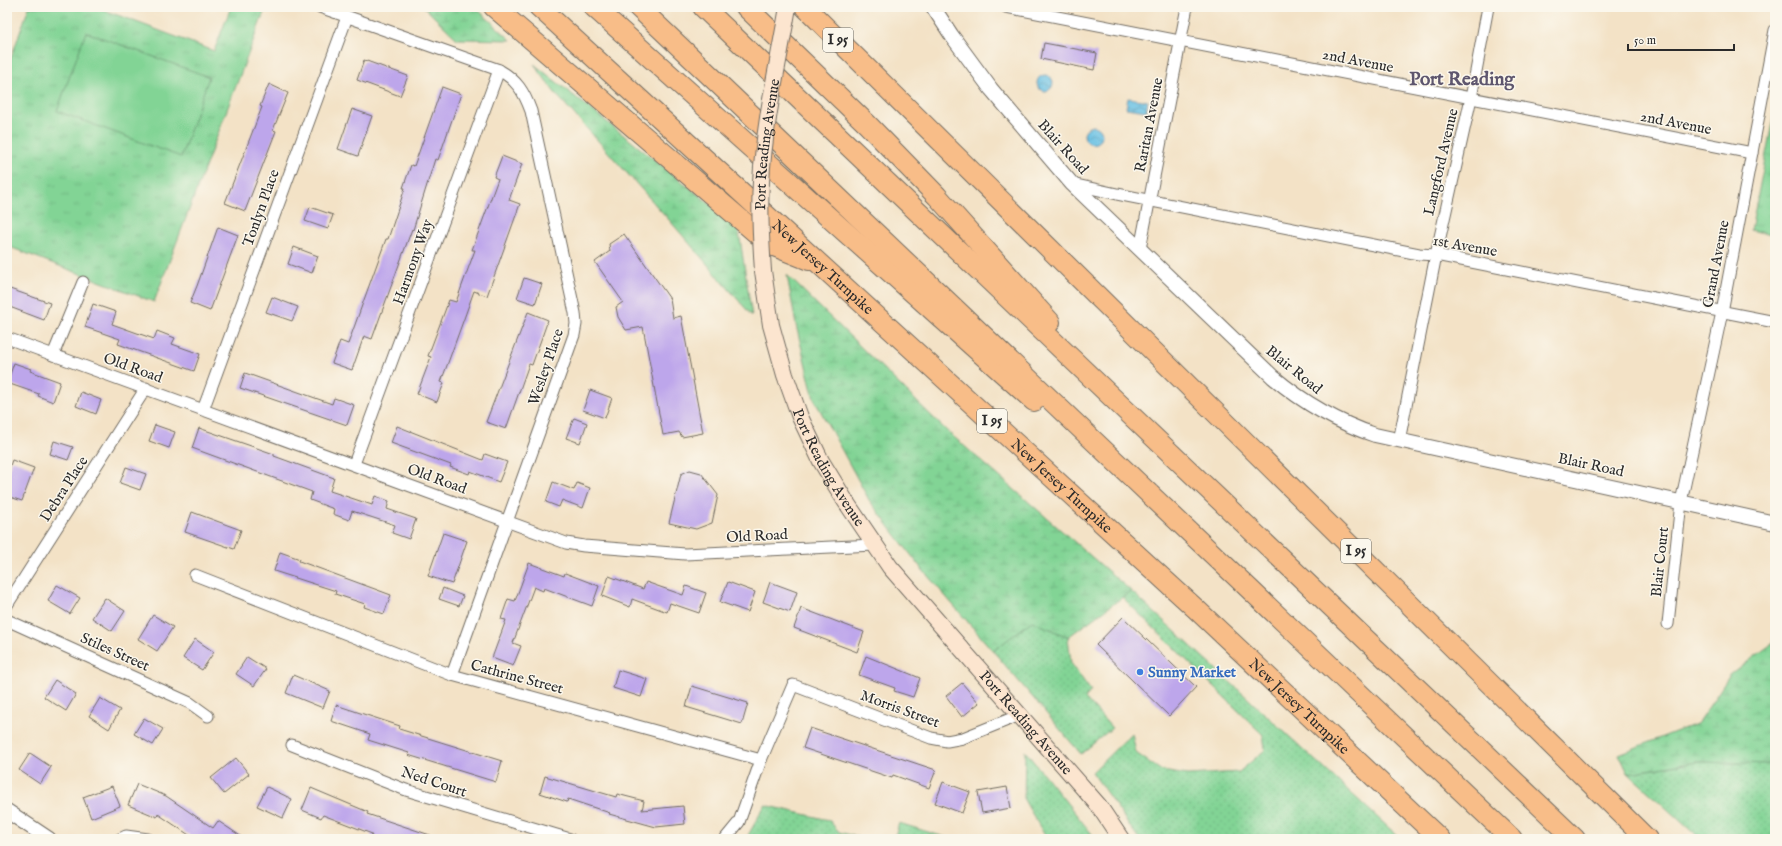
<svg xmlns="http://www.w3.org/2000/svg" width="1782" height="846" font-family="'IM FELL English',serif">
<defs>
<pattern id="grass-dots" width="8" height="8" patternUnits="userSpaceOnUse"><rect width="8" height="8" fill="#82d495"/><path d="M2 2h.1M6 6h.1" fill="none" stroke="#70b681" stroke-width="1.8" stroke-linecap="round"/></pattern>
<pattern id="wetland-marsh" width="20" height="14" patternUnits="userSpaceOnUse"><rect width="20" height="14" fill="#82d495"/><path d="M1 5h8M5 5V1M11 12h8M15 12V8" fill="none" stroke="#70b681"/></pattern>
<pattern id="park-tufts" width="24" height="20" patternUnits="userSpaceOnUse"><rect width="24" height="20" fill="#82d495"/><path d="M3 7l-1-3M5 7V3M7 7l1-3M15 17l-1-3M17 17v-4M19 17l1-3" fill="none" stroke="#70b681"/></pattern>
<pattern id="water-waves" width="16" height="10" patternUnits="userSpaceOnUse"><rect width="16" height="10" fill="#66c0e4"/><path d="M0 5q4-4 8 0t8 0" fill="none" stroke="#549cb9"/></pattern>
</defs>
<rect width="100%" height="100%" fill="#fbf7ec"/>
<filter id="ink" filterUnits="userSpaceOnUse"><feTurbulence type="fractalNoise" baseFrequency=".025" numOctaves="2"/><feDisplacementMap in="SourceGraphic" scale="8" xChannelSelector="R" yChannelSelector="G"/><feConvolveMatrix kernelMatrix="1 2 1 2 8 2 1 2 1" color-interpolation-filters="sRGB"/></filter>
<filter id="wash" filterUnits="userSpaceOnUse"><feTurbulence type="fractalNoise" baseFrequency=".012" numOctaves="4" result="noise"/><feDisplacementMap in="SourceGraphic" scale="16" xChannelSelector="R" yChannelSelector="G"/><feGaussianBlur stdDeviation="0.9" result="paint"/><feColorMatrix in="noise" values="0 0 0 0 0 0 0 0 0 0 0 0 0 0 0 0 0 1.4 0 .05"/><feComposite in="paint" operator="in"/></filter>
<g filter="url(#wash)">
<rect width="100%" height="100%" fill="#f3e2c6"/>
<g fill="url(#grass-dots)" stroke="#568060">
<polygon points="1131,591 1401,839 1139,839 1092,772 1132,733 1136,753 1162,771 1188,775 1239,772 1265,750 1263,735 1122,597"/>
<polygon points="1032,620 1068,637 1071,663 1091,691 1085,698 1112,728 1081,754 993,651"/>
<polygon points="1025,751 1096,839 1047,839 1024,800"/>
<polygon points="1697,762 1775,764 1775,839 1700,839 1628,773"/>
<polygon points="765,805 829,820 839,832 865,839 746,839"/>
<polygon points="899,823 951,839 894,839"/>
</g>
<g fill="url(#wetland-marsh)" stroke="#568060">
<polygon points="424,7 475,7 511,40 457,39"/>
<polygon points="534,64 738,226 752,316 670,221 555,93"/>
<polygon points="787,275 947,431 1131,591 1068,637 1032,621 993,651 921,568 869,500 814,399 796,325"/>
<polygon points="1775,617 1775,764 1697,762 1628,773 1619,754 1698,723 1730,675 1773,643"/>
</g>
<g fill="url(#park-tufts)" stroke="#568060">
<polygon points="29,7 96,7 214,51 231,7 266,7 154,302 7,246 7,69"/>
<polygon points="1775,108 1775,236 1751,230"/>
</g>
<polygon fill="#82d495" stroke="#568060" points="86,32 209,77 181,157 57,111"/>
<g fill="url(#water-waves)" stroke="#487688">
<circle cx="1045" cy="83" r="8"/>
<polygon points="1128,98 1148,101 1146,111 1126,108"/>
<circle cx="1093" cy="135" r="9"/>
</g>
<g id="blocks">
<g fill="#bda6eb">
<polygon points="1044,43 1097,53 1094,70 1041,59"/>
<polygon points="364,60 408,76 400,96 357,80"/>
<polygon points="269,84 288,93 273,130 276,131 245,211 225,203 262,107 260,106"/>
<polygon points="442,87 461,94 438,160 435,159 413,230 412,229 372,339 364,336 352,370 332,363 340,341 348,344 386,239 388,239 405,188 403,188 411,165 414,166"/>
<polygon points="352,109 372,116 358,156 338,149"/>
<polygon points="502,156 522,164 509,200 520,204 487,296 474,291 441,382 444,383 437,402 417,394 431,357 428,356 449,300 456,302 475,250 472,250 498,179 494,177"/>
<polygon points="310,207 333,215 328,229 305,221"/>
<polygon points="218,227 238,235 210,311 190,303 197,286"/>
<polygon points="624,234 670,299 673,318 681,316 703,433 682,437 679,432 663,435 643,327 626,330 618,317 616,307 623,302 595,262 610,251 609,244"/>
<polygon points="294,247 318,256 312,273 288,264"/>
<polygon points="524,278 542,284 535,304 517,298"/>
<polygon points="7,288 50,303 44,320 7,306"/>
<polygon points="272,297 298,307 292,321 266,312"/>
<polygon points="93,304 116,312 112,324 154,339 157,331 175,338 172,344 200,354 194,371 118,344 120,339 85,327"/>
<polygon points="528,312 548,320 532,365 529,364 506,429 486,422"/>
<polygon points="14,363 31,369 30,371 60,382 53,402 38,396 39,394 7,383"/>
<polygon points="245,373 332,404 334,398 354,405 347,425 240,388"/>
<polygon points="590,390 612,398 605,418 583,410"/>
<polygon points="81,392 101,400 96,414 76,406"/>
<polygon points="574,418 587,423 580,443 566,438"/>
<polygon points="155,425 175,432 169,448 149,441"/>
<polygon points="397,426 483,460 485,454 507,462 499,482 470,471 469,474 450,467 451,465 391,443"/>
<polygon points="199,428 274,454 274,456 334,478 330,491 372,505 375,496 389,501 387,509 416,519 409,539 392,533 395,525 352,511 349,520 333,514 334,509 310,500 312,492 192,448"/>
<polygon points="54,441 73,447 68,460 50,454"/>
<polygon points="12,460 34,468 22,501 7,496 7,474"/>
<polygon points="126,467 146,474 140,490 120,483"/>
<polygon points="690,470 701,473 718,495 712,523 696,529 669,523 681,474"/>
<polygon points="553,482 574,490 577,483 590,488 583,508 562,500 559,507 546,502"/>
<polygon points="192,512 241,530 234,549 185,532"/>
<polygon points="443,533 467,541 452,584 428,576"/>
<polygon points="280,552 300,559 299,561 391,595 384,614 364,607 365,604 335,594 336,591 274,571"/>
<polygon points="529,563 564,576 565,573 599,586 592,606 544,588 543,591 534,587 513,643 521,646 513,666 492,658 506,620 501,619 508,599 515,601"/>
<polygon points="609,576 643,589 646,582 683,595 686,586 706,593 699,613 670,603 667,612 632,599 630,607 602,596"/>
<polygon points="728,582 755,592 748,612 720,602"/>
<polygon points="770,582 797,592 790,612 763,602"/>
<polygon points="57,585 80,598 70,614 48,601"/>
<polygon points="443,588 463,596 459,606 439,599"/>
<polygon points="105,598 125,611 112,631 92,618"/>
<polygon points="801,608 864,632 857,652 794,628"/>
<polygon points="153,615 173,627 157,651 138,639"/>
<polygon points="1123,617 1196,687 1169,716 1096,645"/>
<polygon points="195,639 214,652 202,670 183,658"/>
<polygon points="866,656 920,678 913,697 894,691 895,688 859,675"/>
<polygon points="247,657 266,669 254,686 236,674"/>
<polygon points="618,670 647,679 641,697 613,688"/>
<polygon points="293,675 330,691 323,708 286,693"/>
<polygon points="55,680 76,694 66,711 44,697"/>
<polygon points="962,683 979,703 962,717 946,696"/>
<polygon points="692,686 748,703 742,724 686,707"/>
<polygon points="100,698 120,710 109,729 89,716"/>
<polygon points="336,705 400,726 399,729 502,761 496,782 408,755 409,753 368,740 370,734 331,721"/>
<polygon points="144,718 163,729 153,745 134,734"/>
<polygon points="810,728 936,770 929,788 893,775 892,778 803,748"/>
<polygon points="30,753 51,767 40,784 19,770"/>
<polygon points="236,758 249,774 224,794 211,778"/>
<polygon points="545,776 616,797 617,794 644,801 642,810 683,806 685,824 656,827 609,814 610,813 568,799 567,802 540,793"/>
<polygon points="943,782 970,792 962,813 935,803"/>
<polygon points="137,784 166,796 213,828 218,821 245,839 195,839 158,814 157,817 128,805"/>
<polygon points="112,786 120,806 91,818 83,797"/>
<polygon points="267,787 292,799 283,818 257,806"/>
<polygon points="1007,787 1011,808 982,813 978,792"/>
<polygon points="311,788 368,812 367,814 433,836 432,839 371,839 372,834 323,815 321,818 302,810"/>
</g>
</g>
</g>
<g filter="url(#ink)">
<use href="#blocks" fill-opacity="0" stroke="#716b61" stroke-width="1"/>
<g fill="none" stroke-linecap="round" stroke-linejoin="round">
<g stroke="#716b61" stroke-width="13">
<g id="minor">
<path d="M320,7L499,70C517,80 524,92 531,111L575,313L576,324L574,335L452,675"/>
<polyline points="1006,7 1752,153"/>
<polyline points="1072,184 1117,194 1419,254 1436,255 1775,322"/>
<polyline points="1140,249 1187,7"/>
<polyline points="7,338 566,543 584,546 685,554 874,545"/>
<polyline points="53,355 83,282"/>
<polyline points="203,410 347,17"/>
<polyline points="1399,441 1436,255 1471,98 1488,7"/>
<polyline points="354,464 499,70"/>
<polyline points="195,575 452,675 761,760"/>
<polyline points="7,605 146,388"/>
<polyline points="7,620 190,703 208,716"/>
<polyline points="1668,624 1681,502 1722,312 1775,30"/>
<polyline points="292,745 406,790 570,839"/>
<polyline points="120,839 126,836 148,839"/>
<polyline points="725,839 739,822 761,760 793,685 931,738 947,741 963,738 1020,715"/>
</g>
</g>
<g stroke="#716b61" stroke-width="16">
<g id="tertiary">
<path d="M933,7L952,36L991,89L1072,184L1273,377C1304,403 1336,422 1375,435L1775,523"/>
<polyline points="7,811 49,839"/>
</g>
</g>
<g stroke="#716b61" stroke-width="18">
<g id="secondary">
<path id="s1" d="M763,271L771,325L785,375L800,417L821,461L846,502L890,567L1099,806L1121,839"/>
</g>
</g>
<g stroke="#716b61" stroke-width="22">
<g id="motorway">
<polyline points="494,7 769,244 809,260"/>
<path id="s2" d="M539,7L1195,608L1440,839"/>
<polyline points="594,7 1034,401"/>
<polyline points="638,7 1512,839"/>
<polyline points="703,7 1575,839"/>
<polyline points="746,7 867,124 937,196 1050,322"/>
<polyline points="805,7 1647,839"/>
</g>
</g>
<use href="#minor" stroke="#fff" stroke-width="11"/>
<use href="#tertiary" stroke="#fff" stroke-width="14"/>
<use href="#secondary" stroke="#fce5cf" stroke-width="16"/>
<use href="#motorway" stroke="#f8bd88" stroke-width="20"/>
<g stroke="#716b61" stroke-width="18" stroke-linecap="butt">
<g id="secondary-bridge">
<path id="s3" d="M763,271C761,241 759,212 761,182C764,124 778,65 788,7"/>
</g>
</g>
<use href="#secondary-bridge" stroke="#fce5cf" stroke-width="16"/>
</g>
</g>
<circle fill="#3f7fe0" stroke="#fbf7ec" stroke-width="1.5" cx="1140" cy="672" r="4"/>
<g text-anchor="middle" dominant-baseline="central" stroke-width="3" stroke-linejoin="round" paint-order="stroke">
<g fill="#fbf7ec" stroke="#696865" stroke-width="1">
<rect x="823" y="28" width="30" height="24" rx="3"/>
<rect x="977" y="409" width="30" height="24" rx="3"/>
<rect x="1341" y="539" width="30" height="24" rx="3"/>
</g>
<g font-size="14" font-weight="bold" fill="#2b2b2b">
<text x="838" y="40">I 95</text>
<text x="992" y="421">I 95</text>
<text x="1356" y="551">I 95</text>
</g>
<g font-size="15" fill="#2b2b2b" stroke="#fbf7ec">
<text transform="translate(1358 61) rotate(11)">2nd Avenue</text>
<text transform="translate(1676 123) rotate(11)">2nd Avenue</text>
<text transform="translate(1149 125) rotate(-79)">Raritan Avenue</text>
<text stroke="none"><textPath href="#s3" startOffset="127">Port Reading Avenue</textPath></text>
<text transform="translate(1063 147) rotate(48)">Blair Road</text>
<text transform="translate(1441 162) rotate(-77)">Langford Avenue</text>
<text transform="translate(261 208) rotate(-70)">Tonlyn Place</text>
<text transform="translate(1465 246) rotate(10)">1st Avenue</text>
<text transform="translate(413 262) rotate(-70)">Harmony Way</text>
<text transform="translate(1716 264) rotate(-79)">Grand Avenue</text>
<text stroke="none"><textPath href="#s2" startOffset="385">New Jersey Turnpike</textPath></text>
<text transform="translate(546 367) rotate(-71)">Wesley Place</text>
<text transform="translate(133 368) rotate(20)">Old Road</text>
<text transform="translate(1294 370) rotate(39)">Blair Road</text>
<text transform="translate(1591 465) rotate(12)">Blair Road</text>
<text stroke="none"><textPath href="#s1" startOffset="209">Port Reading Avenue</textPath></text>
<text transform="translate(437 479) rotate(20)">Old Road</text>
<text stroke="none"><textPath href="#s2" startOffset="709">New Jersey Turnpike</textPath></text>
<text transform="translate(64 489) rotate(-57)">Debra Place</text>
<text transform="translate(757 536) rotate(-3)">Old Road</text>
<text transform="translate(1660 562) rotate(-84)">Blair Court</text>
<text transform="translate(115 652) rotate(24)">Stiles Street</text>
<text transform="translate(517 677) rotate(15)">Cathrine Street</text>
<text stroke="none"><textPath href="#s2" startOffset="1033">New Jersey Turnpike</textPath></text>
<text transform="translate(900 709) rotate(20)">Morris Street</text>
<text stroke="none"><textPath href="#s1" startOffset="533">Port Reading Avenue</textPath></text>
<text transform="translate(434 782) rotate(18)">Ned Court</text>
</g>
<g font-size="15" font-weight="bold" fill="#366cbe" stroke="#fbf7ec" text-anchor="start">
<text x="1148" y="672">Sunny Market</text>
</g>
<g font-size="19" font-weight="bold" fill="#5e566e" stroke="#fbf7ec">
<text x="1462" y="80">Port Reading</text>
</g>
</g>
<rect width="1782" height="846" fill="none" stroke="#fbf7ec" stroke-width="24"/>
<path d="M1628 44v6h106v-6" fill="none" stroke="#2b2b2b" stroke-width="2"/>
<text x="1634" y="44" font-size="12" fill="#2b2b2b" stroke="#fbf7ec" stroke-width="3" paint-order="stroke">50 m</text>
</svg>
